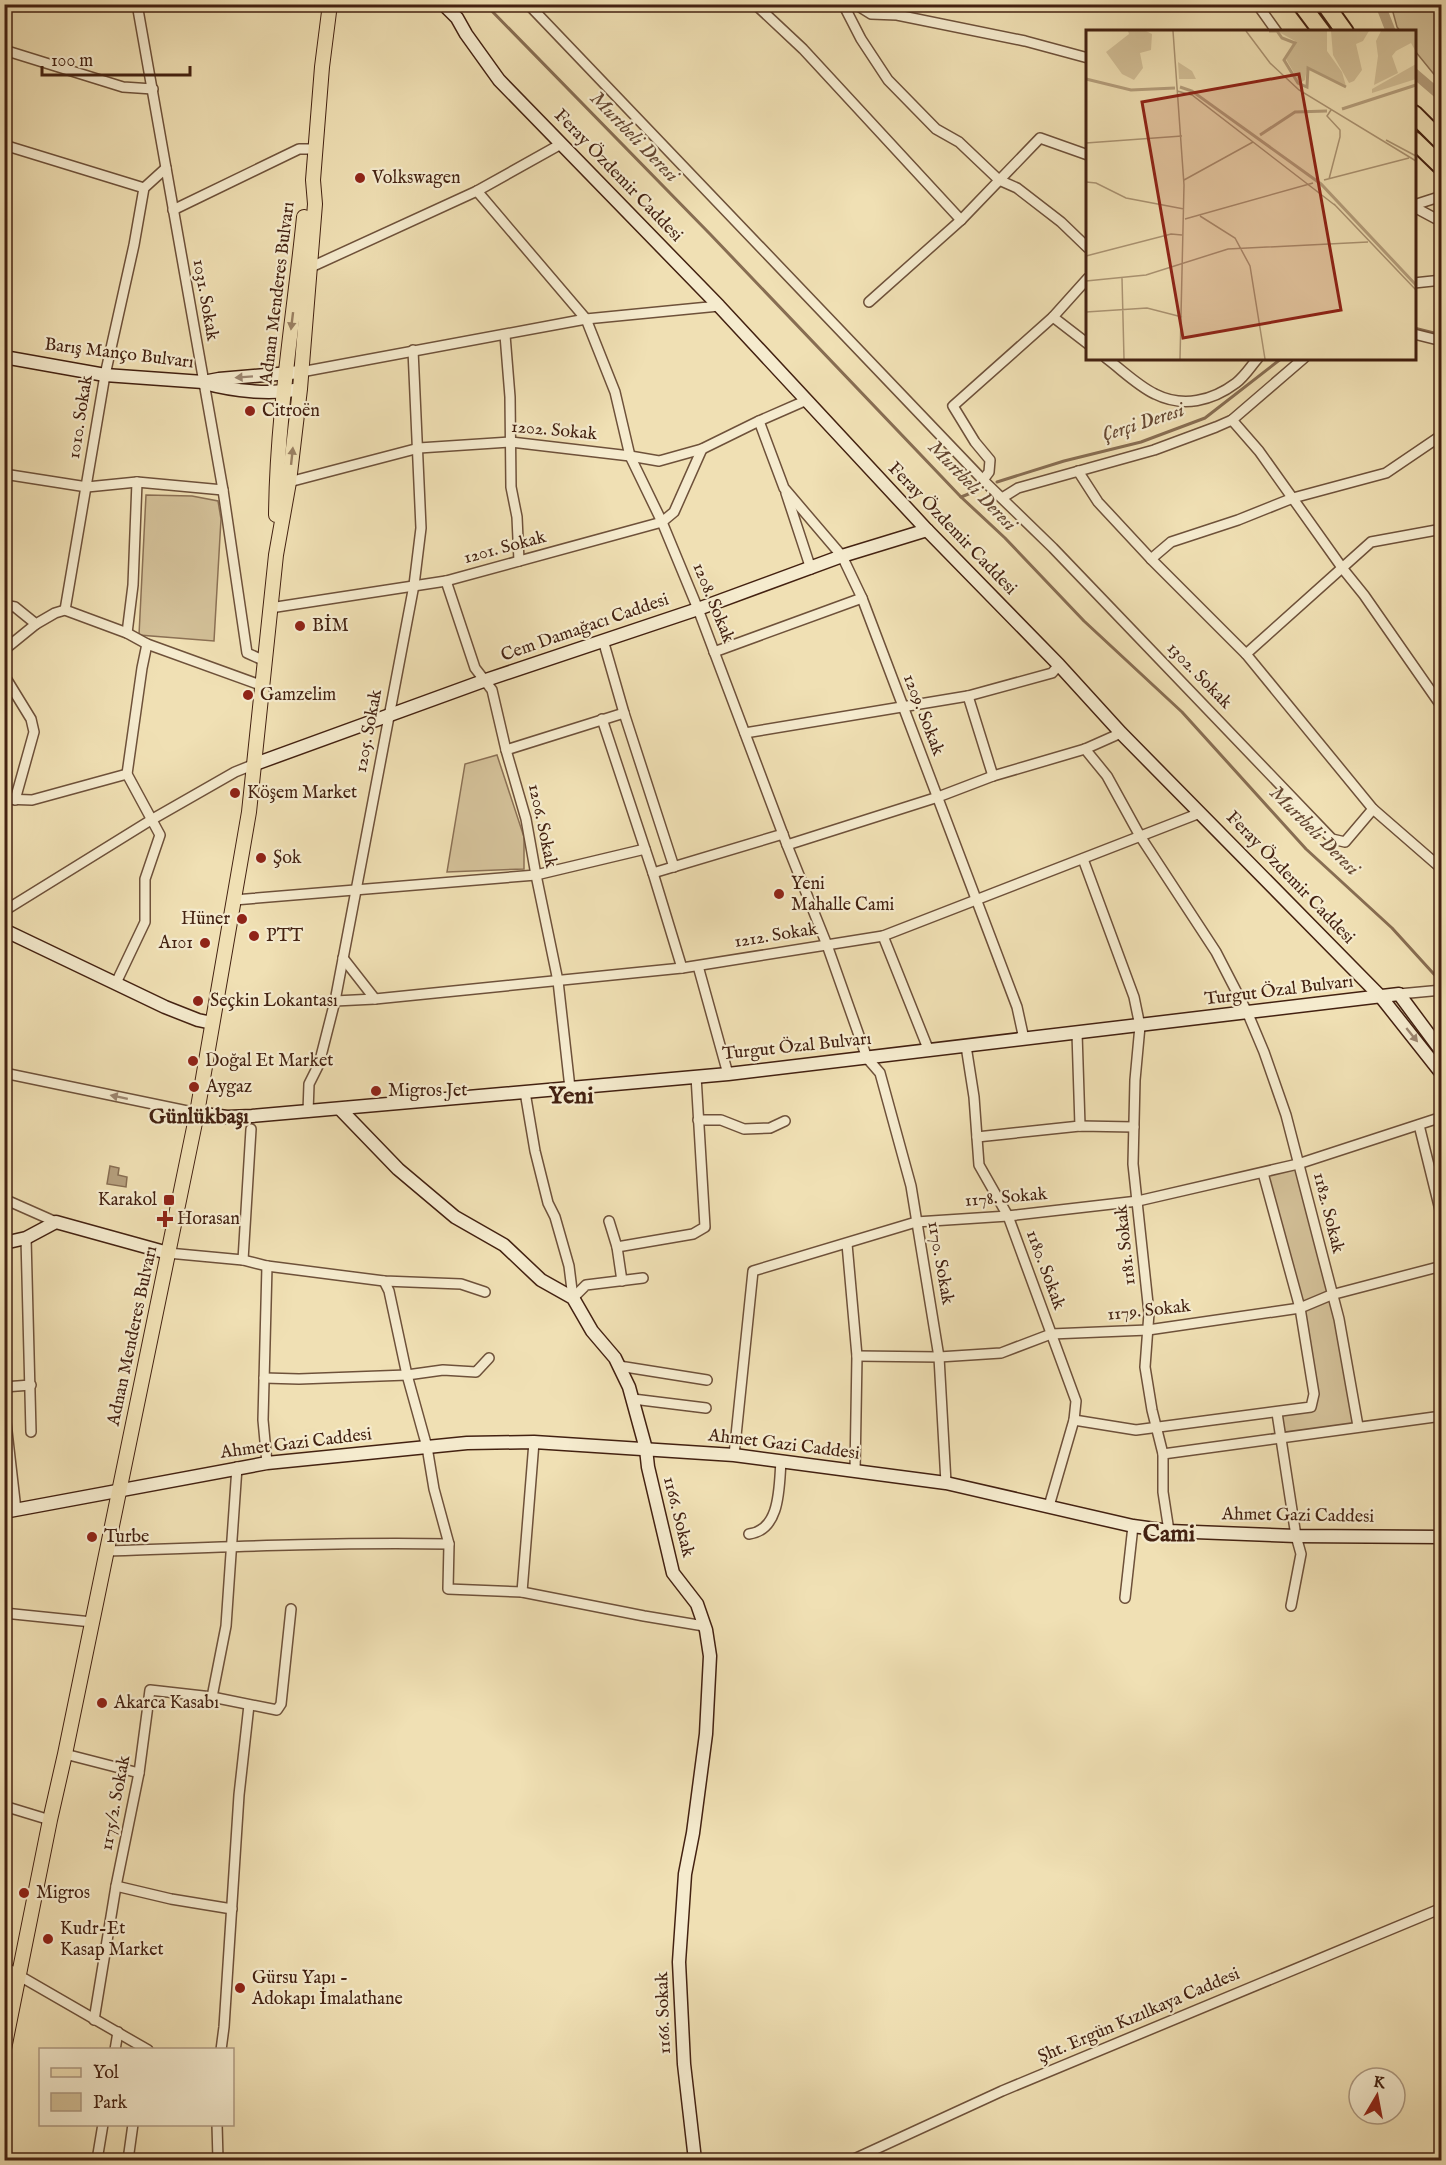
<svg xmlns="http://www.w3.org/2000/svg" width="1446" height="2165" font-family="'IM FELL English',serif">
<rect width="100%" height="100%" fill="#f0e0b4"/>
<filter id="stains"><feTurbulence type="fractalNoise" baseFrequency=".00333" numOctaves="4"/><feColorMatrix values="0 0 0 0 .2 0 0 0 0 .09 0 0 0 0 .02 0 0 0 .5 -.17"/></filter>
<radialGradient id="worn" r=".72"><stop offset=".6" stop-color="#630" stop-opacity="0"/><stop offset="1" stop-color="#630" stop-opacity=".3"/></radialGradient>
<g fill="#d3c098" stroke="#8b7054" stroke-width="1.5">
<polygon points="1391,5 1441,5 1441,83 1415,51 1414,32 1400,31 1397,27"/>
<polygon points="146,495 192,496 218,501 221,519 214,641 139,635"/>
<polygon points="497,755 524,837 524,869 447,872 465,764"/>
<polygon points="1298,1164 1331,1295 1358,1426 1280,1438 1277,1413 1313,1402 1300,1308 1263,1173"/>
</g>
<polygon fill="#b59f7d" stroke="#876d52" stroke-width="1.5" points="110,1166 119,1168 118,1175 127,1177 126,1187 107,1184"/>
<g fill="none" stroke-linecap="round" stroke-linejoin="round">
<g stroke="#876d52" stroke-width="3">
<polyline points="485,4 710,234 961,497 1005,538 1084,621 1182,712 1306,849 1392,928 1442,983"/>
<polyline points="1414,328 1442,335"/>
<polyline points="997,482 1064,461 1141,442 1205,418 1282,358"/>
<polyline points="961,497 981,489"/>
</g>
<g stroke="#b59f7d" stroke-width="10">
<polyline points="1380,4 1391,32"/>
<polyline points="1414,73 1442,97"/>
</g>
<g stroke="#6e513a" stroke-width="12">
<g id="street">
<polyline points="137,4 223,490 247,653 265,661"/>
<polyline points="528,4 983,480 1053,548 1332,839 1345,842 1373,809"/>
<polyline points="755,4 803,49 961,220"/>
<polyline points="843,4 861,39 888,80 936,129 959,142 999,180 1017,188 1061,222 1088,248"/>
<polyline points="855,4 871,14 897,15 1025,41 1088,58"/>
<polyline points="1257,4 1277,32"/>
<polyline points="4,50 123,87 153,89"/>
<polyline points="4,145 144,188"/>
<polyline points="477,191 586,319 615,392 630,456 662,522 698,609 787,845 827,945 867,1058 880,1073 911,1186 939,1357 946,1483"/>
<polyline points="1414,205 1442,196"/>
<polyline points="1414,207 1442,222"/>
<polyline points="173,210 299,149 316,149"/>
<polyline points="309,268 477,191 561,144"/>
<polyline points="1414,283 1442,280"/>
<polyline points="869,302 961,220 1040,138 1088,155"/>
<polyline points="1053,317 1088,344"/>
<polyline points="1414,334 1442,341"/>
<polyline points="505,335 510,397 511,487 517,517 519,561"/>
<path d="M1106,358C1122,370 1138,386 1155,394C1183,408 1212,401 1236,383C1245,376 1251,366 1258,358"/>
<polyline points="301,372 586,319 719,306"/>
<polyline points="1232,420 1259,451 1343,569 1364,595 1442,707"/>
<polyline points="759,421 784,488 842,556 862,598 1017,1007 1024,1039"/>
<polyline points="1078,471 1098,502 1151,559 1246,654 1373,809 1442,869"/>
<polyline points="4,474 87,487 137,482 223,490"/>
<polyline points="983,480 989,472 990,460 975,442 953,406 1053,317 1088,278"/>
<polyline points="289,482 419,448 511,442 630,456 659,461 702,449 759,421 807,400"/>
<polyline points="786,493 811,569"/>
<polyline points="1002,498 1018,488 1154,450 1216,427 1232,420 1304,358"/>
<polyline points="1151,559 1171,542 1238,520 1293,498 1386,473 1442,435"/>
<polyline points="446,581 475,668 492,690 506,750 526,819 536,875 558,981 570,1088"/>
<polyline points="4,605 15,607 36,624 55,613 65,610 127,633 147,644 263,686"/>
<polyline points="270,608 446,581 662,522 674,512 702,449"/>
<polyline points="65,610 105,375 134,245 144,188 166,168"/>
<polyline points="127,633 133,585 137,482"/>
<polyline points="603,640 624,713 674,867"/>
<polyline points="4,650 36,624"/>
<polyline points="714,652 862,598"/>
<polyline points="1246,654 1371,542 1442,529"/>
<polyline points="4,675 31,719 34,732 15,800"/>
<polyline points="968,696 993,776"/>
<polyline points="602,719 653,873 682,968"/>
<polyline points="745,733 968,696 1052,673 1059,665"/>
<polyline points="1085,749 1107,776 1140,836 1216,952 1248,1014 1264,1052 1286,1115 1339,1319 1358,1426"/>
<polyline points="506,750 624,713"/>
<polyline points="4,799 32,800 127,774"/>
<polyline points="787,845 938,797 993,776 1085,749 1121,733"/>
<polyline points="1083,859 1134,997 1140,1026 1135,1080 1133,1164 1149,1313 1145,1367 1152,1410 1163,1454 1163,1492 1169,1531"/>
<polyline points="653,873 783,834"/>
<polyline points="234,900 536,875 645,849"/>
<polyline points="4,911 151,820 235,772 255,764"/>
<polyline points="883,936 929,1051"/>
<polyline points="343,958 375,999"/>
<polyline points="698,966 728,1074"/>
<polyline points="116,983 145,922 145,879 160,835 127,774 142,668 147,644"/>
<polyline points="1399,994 1442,990"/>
<polyline points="335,1001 375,999 682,968 883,936 1200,813"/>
<polyline points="1077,1033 1080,1126"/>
<polyline points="966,1046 974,1097 979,1165 1008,1216 1076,1401 1074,1420 1049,1506"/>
<polyline points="4,1073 197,1113"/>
<polyline points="525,1092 535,1151 548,1203 555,1217 569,1266 573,1298"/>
<polyline points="308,1112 309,1084 319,1064 335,1001 414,585 421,528 413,350"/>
<polyline points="698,1120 721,1120 744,1129 770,1128 785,1121"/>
<polyline points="1419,1125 1442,1218"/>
<polyline points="977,1137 1080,1126 1134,1127"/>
<polyline points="4,1199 56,1222"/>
<polyline points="609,1221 617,1247 622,1281"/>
<polyline points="26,1238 31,1432"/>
<polyline points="847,1244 857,1356 855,1471"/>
<polyline points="617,1247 693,1234 705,1227 696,1076"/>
<polyline points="168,1253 243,1260 267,1266 384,1281 461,1284 485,1292"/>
<polyline points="243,1260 251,1129"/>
<polyline points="267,1266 263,1420 267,1463"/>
<polyline points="384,1281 389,1291 407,1375 427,1447 434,1489 449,1544 448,1589 522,1592 644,1616 704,1626"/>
<polyline points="573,1298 586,1285 643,1278"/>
<polyline points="857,1356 939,1357 1001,1353 1051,1334 1148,1330 1300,1308 1331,1295 1442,1266"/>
<polyline points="619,1366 707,1380"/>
<polyline points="264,1378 299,1379 407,1375 443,1370 476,1372 489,1358"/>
<polyline points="4,1387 31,1385"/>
<polyline points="633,1399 706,1408"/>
<polyline points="4,1405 16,1510"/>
<polyline points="1277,1413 1296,1536 1301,1554 1291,1606"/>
<polyline points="1074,1420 1136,1430 1311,1407 1314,1394 1300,1308 1263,1173"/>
<polyline points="1163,1454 1442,1416"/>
<polyline points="734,1455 753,1271 916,1222 1008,1216 1138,1201 1298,1164 1442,1117"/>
<path d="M749,1534C781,1530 779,1486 781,1461"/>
<path d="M107,1551C221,1547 335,1542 449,1544"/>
<polyline points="522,1592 534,1442"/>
<polyline points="1125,1598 1133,1526"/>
<polyline points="4,1613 92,1622"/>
<polyline points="212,1697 226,1626 237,1467"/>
<polyline points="65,1754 139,1773"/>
<polyline points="4,1806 50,1820"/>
<polyline points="116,1886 171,1899 232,1909"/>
<polyline points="18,1975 148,2050"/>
<polyline points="94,2020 116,1886 139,1773 150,1690 212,1697 277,1710 281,1704 291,1609"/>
<polyline points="115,2050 118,2032"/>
<polyline points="221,2050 224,2027 239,1795 249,1705"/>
<polyline points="217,2124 218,2160"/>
<polyline points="97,2160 103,2124"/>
<polyline points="128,2160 133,2124"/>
<polyline points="852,2160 1002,2091 1442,1908"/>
</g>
</g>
<g stroke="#432111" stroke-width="15">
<g id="secondary">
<polyline points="443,4 457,18 466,34 499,80 719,306 927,530 1059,665 1121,733 1381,997 1442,1074"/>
<polyline points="4,357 105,375 203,382 219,379 301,372"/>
<path d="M204,383C234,391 270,395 300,389"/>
<polyline points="255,764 486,680 698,609 842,556 927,530"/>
<polyline points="4,930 165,1007 198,1020 212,1023"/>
<polyline points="341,1110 398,1169 455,1217 504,1245 541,1280 573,1298 592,1331 615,1358 629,1387 646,1449 648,1467 673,1573 697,1604 706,1630 710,1656 706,1734 693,1833 685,1874 679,1962 684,2064 695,2160"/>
<polyline points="197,1113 227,1117 252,1116 728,1074 1399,994 1442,1052"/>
<polyline points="4,1243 26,1238 56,1222 168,1253"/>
<polyline points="4,1512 267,1463 467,1443 534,1442 734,1455 946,1483 1133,1526 1169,1531 1296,1536 1442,1537"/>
<polyline points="4,1969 18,1975"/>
</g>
</g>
<g stroke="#432111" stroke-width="16">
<g id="primary">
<path d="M276,515C277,415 294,316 304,217"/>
<polyline points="4,2049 50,1820 65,1754 197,1113 249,812 276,555 289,482 300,389 315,204 313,180 322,67 330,4"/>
</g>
</g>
<g stroke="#432111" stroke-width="20">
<g id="highway">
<polyline points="1301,4 1322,32"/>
<polyline points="1325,4 1345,32"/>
<polyline points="1414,114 1442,142"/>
<polyline points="1414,140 1442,167"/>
</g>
</g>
<use href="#street" stroke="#f5ebce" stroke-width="9"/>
<use href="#secondary" stroke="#f5ebce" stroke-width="12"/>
<use href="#primary" stroke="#f0e0b4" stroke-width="14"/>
<use href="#highway" stroke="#f0e0b4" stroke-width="16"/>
</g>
<defs><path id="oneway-solid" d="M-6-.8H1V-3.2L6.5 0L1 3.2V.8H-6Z" transform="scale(1.5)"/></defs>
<g fill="#9a8062">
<use href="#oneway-solid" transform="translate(292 321) rotate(97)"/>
<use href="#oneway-solid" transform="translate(292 456) rotate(-84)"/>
</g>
<g fill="#9c8670">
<use href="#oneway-solid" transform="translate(244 377) rotate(176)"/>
<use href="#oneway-solid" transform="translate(1412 1035) rotate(51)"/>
<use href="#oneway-solid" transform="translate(119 1097) rotate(-168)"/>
</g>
<g fill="#8f2418" stroke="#f5ebce" stroke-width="2">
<circle cx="360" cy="178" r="6"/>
<circle cx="250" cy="411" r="6"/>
<circle cx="300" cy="626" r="6"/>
<circle cx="248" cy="695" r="6"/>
<circle cx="235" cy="793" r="6"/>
<circle cx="261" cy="858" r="6"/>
<circle cx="779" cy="894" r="6"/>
<circle cx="242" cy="919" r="6"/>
<circle cx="254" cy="936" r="6"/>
<circle cx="205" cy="943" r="6"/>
<circle cx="198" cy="1001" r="6"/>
<circle cx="193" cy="1061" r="6"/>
<circle cx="194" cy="1087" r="6"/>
<circle cx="376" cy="1091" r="6"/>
<rect x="163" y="1194" width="12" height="12" rx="3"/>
<path d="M162 1210h6v6h6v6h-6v6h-6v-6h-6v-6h6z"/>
<circle cx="92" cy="1537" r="6"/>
<circle cx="102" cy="1703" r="6"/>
<circle cx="24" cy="1893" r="6"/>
<circle cx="48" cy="1939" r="6"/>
<circle cx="240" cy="1988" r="6"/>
</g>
<g text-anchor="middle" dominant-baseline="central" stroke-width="4.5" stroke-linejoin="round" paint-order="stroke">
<g font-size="18" fill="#432111" stroke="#f5ebce">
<text transform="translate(618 176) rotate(46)">Feray Özdemir Caddesi</text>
<text transform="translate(278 293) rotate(-83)">Adnan Menderes Bulvarı</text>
<text transform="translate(205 300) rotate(80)">1031. Sokak</text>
<text transform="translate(119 354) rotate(7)">Barış Manço Bulvarı</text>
<text transform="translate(81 417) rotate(-81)">1010. Sokak</text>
<text transform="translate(554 431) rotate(5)">1202. Sokak</text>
<text transform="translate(952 529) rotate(46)">Feray Özdemir Caddesi</text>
<text transform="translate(505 548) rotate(-15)">1201. Sokak</text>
<text transform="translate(713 603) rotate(68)">1208. Sokak</text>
<text transform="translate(585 628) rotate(-19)">Cem Damağacı Caddesi</text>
<text transform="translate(1199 676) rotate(46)">1302. Sokak</text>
<text transform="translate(923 715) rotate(69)">1209. Sokak</text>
<text transform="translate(369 731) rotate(-79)">1205. Sokak</text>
<text transform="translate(542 826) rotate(78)">1206. Sokak</text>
<text transform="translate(1290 878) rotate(46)">Feray Özdemir Caddesi</text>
<text transform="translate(776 936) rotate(-9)">1212. Sokak</text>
<text transform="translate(1279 991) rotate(-7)">Turgut Özal Bulvarı</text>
<text transform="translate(797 1047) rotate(-6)">Turgut Özal Bulvarı</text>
<text transform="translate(1006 1198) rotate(-5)">1178. Sokak</text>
<text transform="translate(1328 1213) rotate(76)">1182. Sokak</text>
<text transform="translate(1126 1245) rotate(-96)">1181. Sokak</text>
<text transform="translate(940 1263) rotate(80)">1170. Sokak</text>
<text transform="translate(1045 1270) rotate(70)">1180. Sokak</text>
<text transform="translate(1149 1311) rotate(-6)">1179. Sokak</text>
<text transform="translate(133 1336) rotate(-78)">Adnan Menderes Bulvarı</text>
<text transform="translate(296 1444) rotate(-7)">Ahmet Gazi Caddesi</text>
<text transform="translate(784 1445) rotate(7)">Ahmet Gazi Caddesi</text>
<text transform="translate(1298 1516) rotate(1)">Ahmet Gazi Caddesi</text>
<text transform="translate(678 1517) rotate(76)">1166. Sokak</text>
<text transform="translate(116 1803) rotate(-79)">1175/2. Sokak</text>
<text transform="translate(664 2013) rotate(-92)">1166. Sokak</text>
<text transform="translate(1139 2016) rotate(-23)">Şht. Ergün Kızılkaya Caddesi</text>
</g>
<g font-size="18" fill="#432111" stroke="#f5ebce" text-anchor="start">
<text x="372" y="178">Volkswagen</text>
<text x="262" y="411">Citroën</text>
<text x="312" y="626">BİM</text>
<text x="260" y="695">Gamzelim</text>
<text x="247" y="793">Köşem Market</text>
<text x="273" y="858">Şok</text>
<text x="791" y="884">Yeni<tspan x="791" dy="21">Mahalle Cami</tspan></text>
<text x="230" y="919" text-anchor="end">Hüner</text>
<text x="266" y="936">PTT</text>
<text x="193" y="943" text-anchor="end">A101</text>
<text x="210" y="1001">Seçkin Lokantası</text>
<text x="205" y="1061">Doğal Et Market</text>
<text x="206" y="1087">Aygaz</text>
<text x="388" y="1091">Migros Jet</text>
<text x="157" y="1200" text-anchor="end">Karakol</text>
<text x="177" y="1219">Horasan</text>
<text x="104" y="1537">Turbe</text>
<text x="114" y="1703">Akarca Kasabı</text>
<text x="36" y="1893">Migros</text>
<text x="60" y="1929">Kudr-Et<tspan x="60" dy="21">Kasap Market</tspan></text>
<text x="252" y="1978">Gürsu Yapı -<tspan x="252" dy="21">Adokapı İmalathane</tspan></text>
</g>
<g font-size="20" font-style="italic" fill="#654731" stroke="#f5ebce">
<text transform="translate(634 137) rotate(46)">Murtbeli Deresi</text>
<text transform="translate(1143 423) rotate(-18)">Çerçi Deresi</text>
<text transform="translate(972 486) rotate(46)">Murtbeli Deresi</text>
<text transform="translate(1314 831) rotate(45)">Murtbeli Deresi</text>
</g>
<g font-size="21" font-weight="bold" fill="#432111" stroke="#f5ebce">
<text x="199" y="1117">Günlükbaşı</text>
</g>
<g font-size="24" font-weight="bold" fill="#432111" stroke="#f5ebce">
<text x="571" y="1096">Yeni</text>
<text x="1169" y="1534">Cami</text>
</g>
</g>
<g transform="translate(1086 30)">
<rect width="330" height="330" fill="#f0e0b4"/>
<path d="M29,1H60L66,4L65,20L54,23L57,38L48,50L36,44L20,22L43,4L42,1ZM191,1H241V21L256,42L260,56L221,38L219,50L214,53L200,29L209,11ZM245,1H283L277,11L270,14L276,40L268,51L263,53L247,25ZM295,1H330V22L325,13L310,21L306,26L312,43L288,55L292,26L290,11ZM92,32L106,41L110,49H93ZM330,34V49L286,63V59Z" fill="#d3c098"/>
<path fill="none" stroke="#b59f7d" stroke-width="3" d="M183,1H191L196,8L209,13L198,30L212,53L221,57L222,38L260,57M0,49L45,60L89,58M94,57L106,61L235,154L330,255M256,79L330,55M174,105L209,82L241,81"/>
<path fill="none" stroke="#ab9473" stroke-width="1.5" d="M87,1L98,155L94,329M160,1L184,33L213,60L330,131M91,61L106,65L250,176M300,110L330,126M0,113L96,106M243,149L254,107V100L241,86L245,80M98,150L167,112M238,150L323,128M0,152L10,153L40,168L98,179M248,174L330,260M114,186L149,208L164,236L179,329M99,189L227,153M0,226L85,204L96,205M36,248L38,329M0,251L60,245L142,219L282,212M0,282L61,278L96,287"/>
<path fill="#8f2418" fill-opacity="0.15" stroke="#8f2418" stroke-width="3" d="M213,44L255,280L97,308L56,72Z"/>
<rect width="330" height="330" fill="none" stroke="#432111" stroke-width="3"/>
</g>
<rect width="1446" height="2165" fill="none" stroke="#f0e0b4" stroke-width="24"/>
<rect x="6" y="6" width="1434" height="2153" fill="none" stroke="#432111" stroke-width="3"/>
<rect x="12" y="12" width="1422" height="2141" fill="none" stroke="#432111" stroke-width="1.5"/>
<rect x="39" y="2048" width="195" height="78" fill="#f5ebce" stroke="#ae9a82" stroke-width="1.5"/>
<rect x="51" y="2068" width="30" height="9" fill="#f0e0b4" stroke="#ae9a82" stroke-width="1.5"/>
<text x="93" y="2078" font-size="18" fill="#432111">Yol</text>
<rect x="51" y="2093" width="30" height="18" fill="#d3c098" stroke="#ae9a82" stroke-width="1.5"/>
<text x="93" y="2108" font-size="18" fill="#432111">Park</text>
<g transform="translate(1377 2096) rotate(10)"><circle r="28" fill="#f5ebce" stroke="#ae9a82" stroke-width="1.5"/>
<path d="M0-4.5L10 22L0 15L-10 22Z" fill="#8f2418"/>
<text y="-9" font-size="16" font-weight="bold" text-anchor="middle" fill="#432111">K</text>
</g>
<path d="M42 66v9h148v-9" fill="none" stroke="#432111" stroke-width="3"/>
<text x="51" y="66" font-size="18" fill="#432111" stroke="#f5ebce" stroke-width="4.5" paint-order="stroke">100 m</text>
<rect width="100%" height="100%" filter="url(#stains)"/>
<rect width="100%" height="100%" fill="url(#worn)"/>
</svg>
